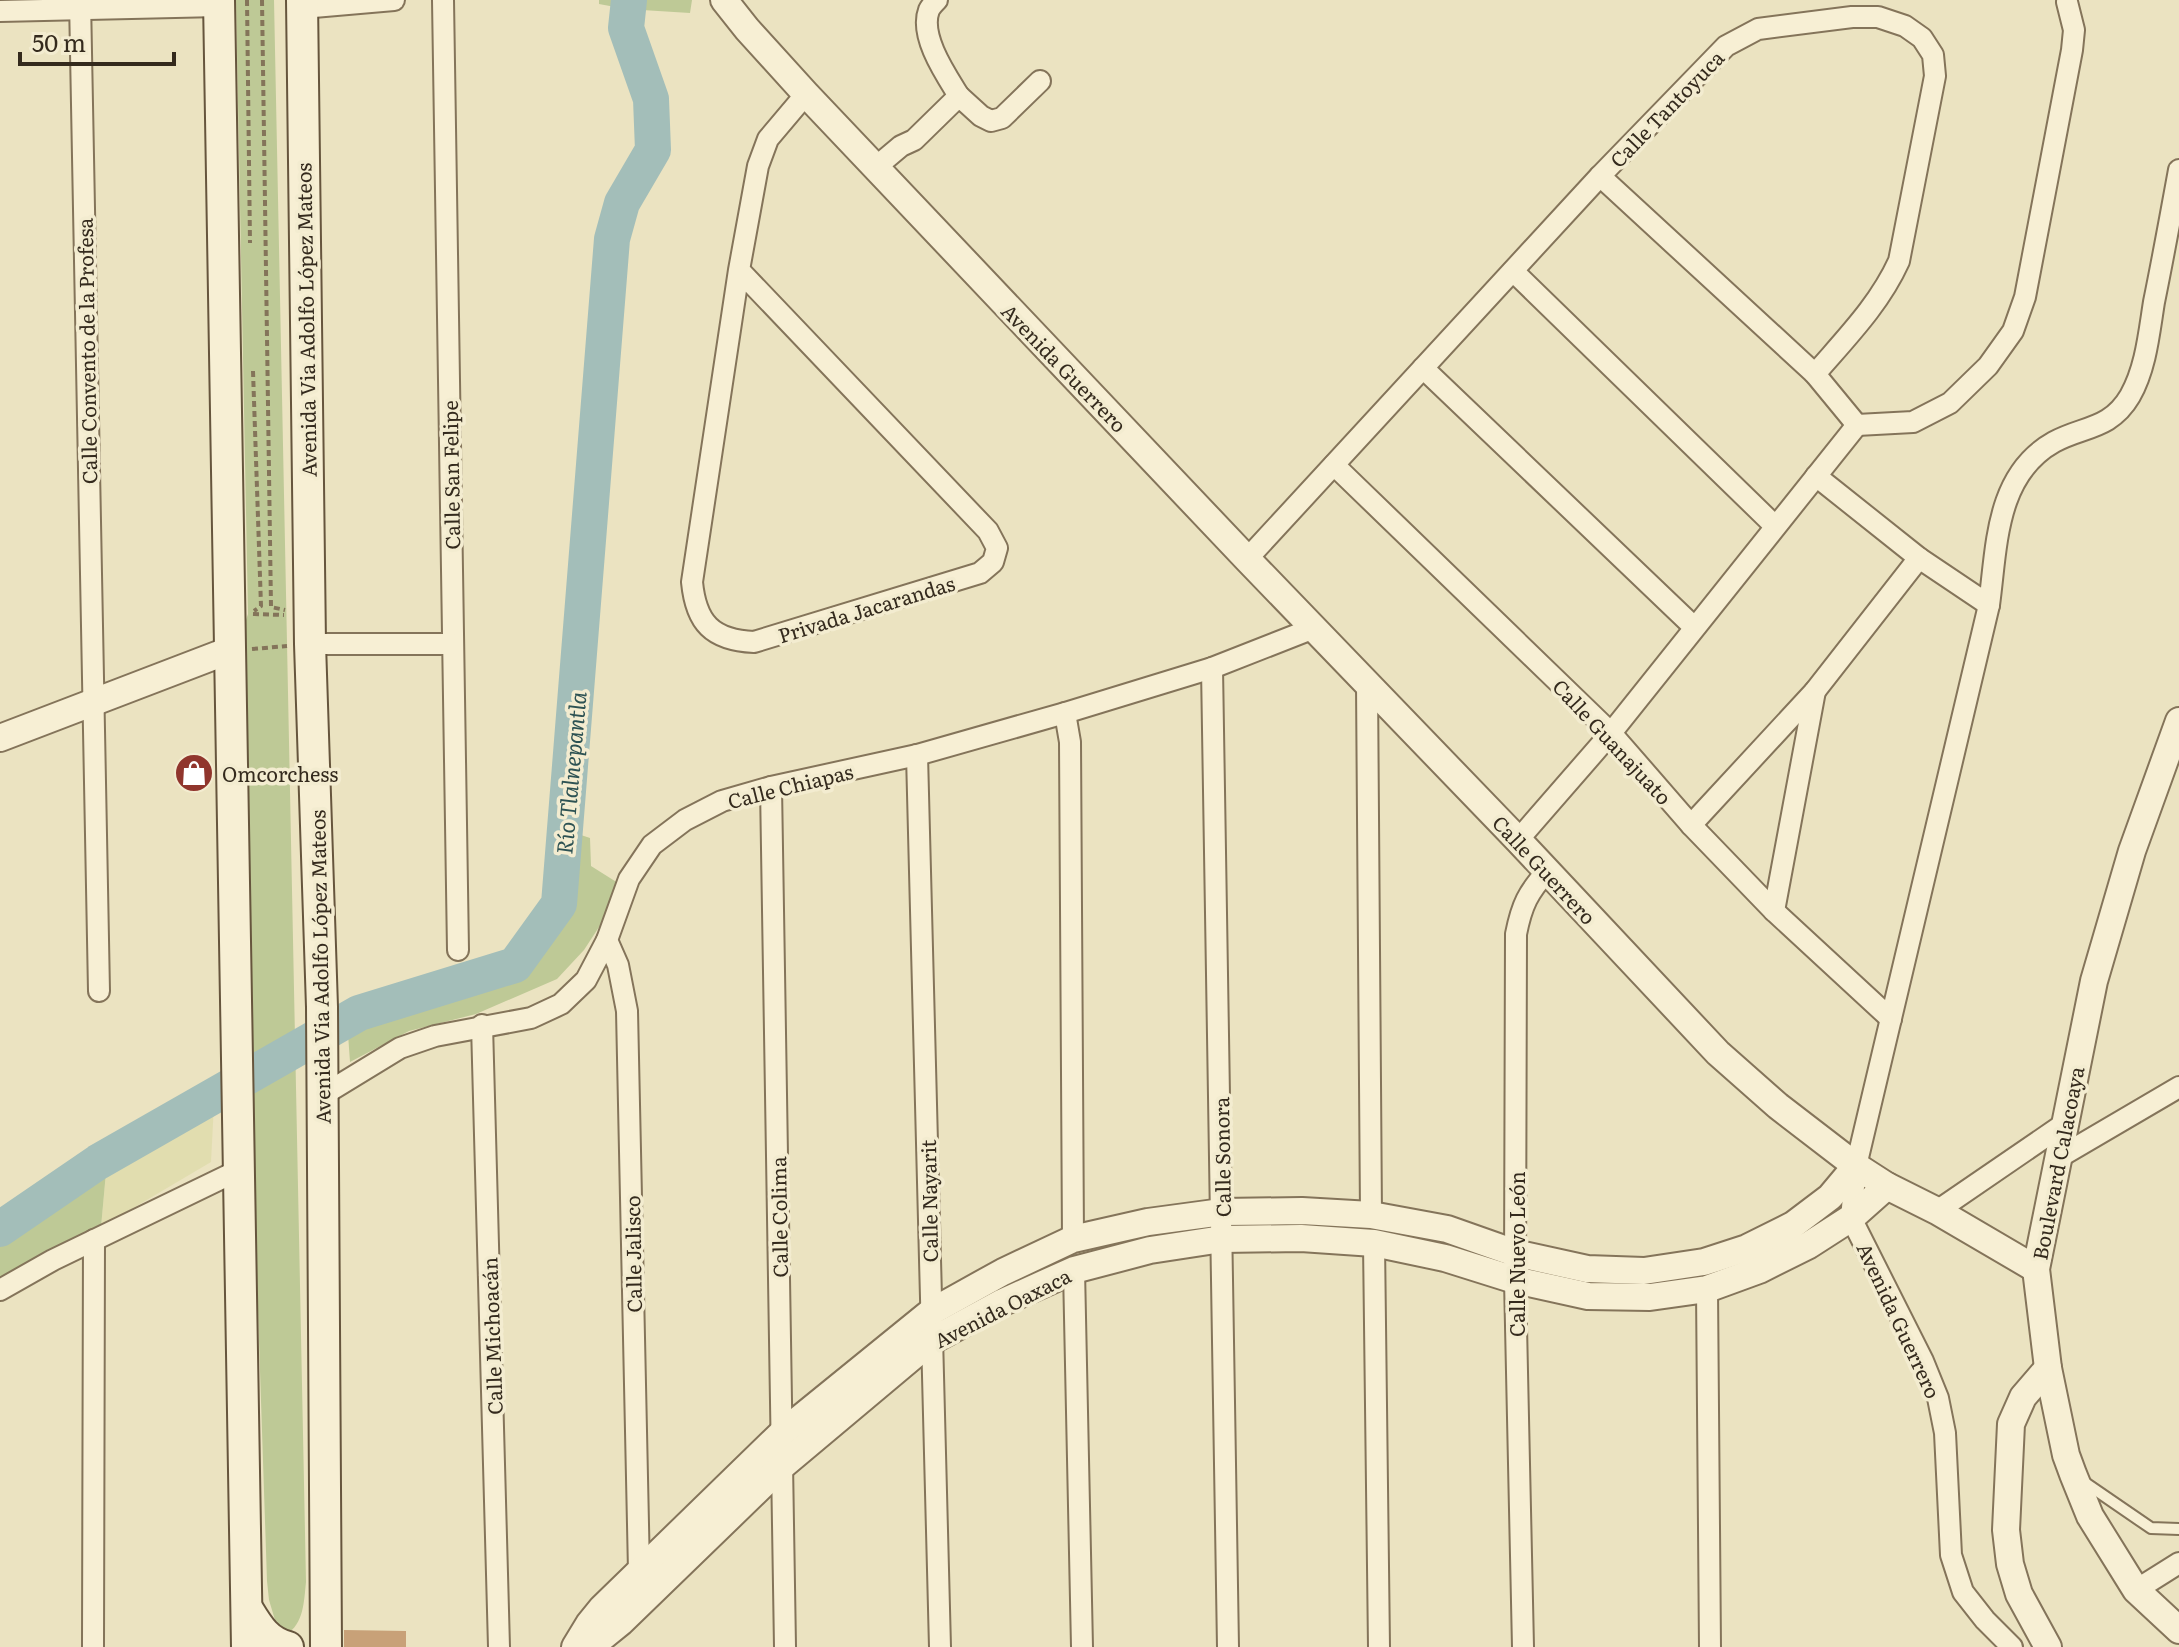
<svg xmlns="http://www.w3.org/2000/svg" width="2179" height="1647" font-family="Literata,serif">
<rect width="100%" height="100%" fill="#ebe3c1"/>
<polygon fill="#e1ddaf" points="214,1104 211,1162 101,1227 106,1172"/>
<g fill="#bec996">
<path d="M236,0H274L306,1582C304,1600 304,1625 286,1634L278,1630L269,1600L267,1581L236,650L248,614Z"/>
<polygon points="599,0 692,0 690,13 626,9 599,4"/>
<polygon points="581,835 590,838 591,866 618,883 614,904 584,950 557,979 476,1014 409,1031 350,1062 348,1034 359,1026 528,970 564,919"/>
<polygon points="106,1172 101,1227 0,1287 0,1242"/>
</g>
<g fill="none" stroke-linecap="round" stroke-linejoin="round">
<polyline stroke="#a3beb9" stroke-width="36" points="0,1229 98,1162 359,1013 515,965 559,904 612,239 622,203 653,150 651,99 626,28 629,0"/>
</g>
<polygon fill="#c8a178" points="344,1630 406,1631 406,1647 344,1647"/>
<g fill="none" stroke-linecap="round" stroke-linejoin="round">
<g stroke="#84745a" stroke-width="14">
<polyline id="service" points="2081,1480 2151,1528 2179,1529"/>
</g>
<g stroke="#84745a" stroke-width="24">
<g id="minor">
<polyline points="80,0 99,991"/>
<polyline points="443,0 458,950"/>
<path d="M937,0C935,2 930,8 929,10C919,36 946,75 959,96"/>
<polyline points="302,8 394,0"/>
<polyline points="0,11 219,6"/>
<polyline points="876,167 901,146 914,140 959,96 981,116 991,121 1002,118 1040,81"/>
<polyline points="1600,176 1815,374 1857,425"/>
<path d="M739,270L988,531L997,548L993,562L980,573L754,642C712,640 696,623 692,582L739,270L758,166L768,139L806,94"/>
<polyline points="1513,271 1775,526"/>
<polyline points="1423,368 1694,627"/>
<polyline points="1857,425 1913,422 1950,403 1988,366 2013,331 2025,297 2072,50 2074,30 2067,2"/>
<polyline points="1334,465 1611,733 1691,825 1774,911 1891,1019"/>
<polyline points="1816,476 1919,558 1989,605"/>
<path d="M1247,559L1600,176L1726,46L1758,29L1852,17H1878L1905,26L1922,38L1933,55L1935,76L1899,261C1879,305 1846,338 1815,374"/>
<polyline points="310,644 453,644"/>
<polyline points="1212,668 1228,1647"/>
<polyline points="1367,684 1371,1215"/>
<polyline points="1065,713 1070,742 1073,1239"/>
<polyline points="917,755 940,1647"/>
<polyline points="771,787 785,1647"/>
<polyline points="1691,825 1815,691 1919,558"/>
<polyline points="1518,840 1611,733 1857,425"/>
<polyline points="1774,911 1815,691"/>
<polyline points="607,940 618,965 627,1011 639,1571"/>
<polyline points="482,1025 499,1647"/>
<polyline points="323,1095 400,1048 435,1036 531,1018 561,1004 586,980 607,940 629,879 652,845 685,820 722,801 771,787 917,755 1065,713 1212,668 1314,628"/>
<polyline points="2058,1158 2179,1087"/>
<polyline points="1937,1211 2064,1124"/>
<polyline points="1374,1243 1379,1647"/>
<polyline points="1074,1270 1082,1647"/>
<polyline points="1707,1289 1710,1647"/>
<polyline points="0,1290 53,1260 239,1170"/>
<polyline points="2136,1590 2179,1563"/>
<polyline points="93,1647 94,1240"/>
<path d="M1523,1647L1515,1280L1516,934C1522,904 1528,893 1547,871"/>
<path d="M2012,1647L1985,1620L1963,1592L1951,1555L1945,1433L1938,1398L1923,1361L1851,1218L1856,1166L1989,605C1997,547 1995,475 2054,442C2083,426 2110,430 2130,396C2146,368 2149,333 2154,302C2163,258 2171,214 2179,170"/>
</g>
</g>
<g stroke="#84745a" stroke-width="30">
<g id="tertiary">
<polyline points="724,0 747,29 806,94 1247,559 1518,840 1718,1053 1778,1106 1856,1166 1887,1186 1937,1211 2036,1269"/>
<polyline points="2179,721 2132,851 2094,981 2036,1269 2048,1368 2066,1455 2073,1474 2090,1516 2136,1590 2179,1630"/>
<polyline points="0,738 230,650"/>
<polyline points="2048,1368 2023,1397 2011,1424 2006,1530 2010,1564 2019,1594 2048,1647"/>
<polyline points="575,1647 589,1624 602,1608 782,1433 931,1312 1003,1272 1073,1239 1148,1222 1222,1212 1302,1211 1371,1215 1447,1229 1515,1253 1587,1269 1644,1271 1704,1262 1747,1248 1793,1225 1830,1197 1856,1166"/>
<polyline points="576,1647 600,1639 621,1622 782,1466 931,1341 1003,1302 1074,1270 1150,1250 1222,1239 1301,1238 1374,1243 1445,1258 1515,1280 1588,1296 1650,1297 1707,1289 1759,1270 1809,1245 1851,1218 1887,1186"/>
</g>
</g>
<g stroke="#66553d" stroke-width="34">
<g id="secondary">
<polyline points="219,0 247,1647"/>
<polyline points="302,0 310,644 322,1007 326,1647"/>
<path d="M247,1608C258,1626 266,1641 288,1647"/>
</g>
</g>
<g stroke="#84745a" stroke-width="4" stroke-dasharray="6 4" stroke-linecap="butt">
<polyline points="247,0 250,243"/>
<polyline points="262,0 271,607 285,610"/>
<polyline points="253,371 261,606 254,611"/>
<polyline points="253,614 284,615"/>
<polyline points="252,649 287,646"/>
</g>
<use href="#service" stroke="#f7efd4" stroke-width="10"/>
<use href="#minor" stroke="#f7efd4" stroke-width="20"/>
<use href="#tertiary" stroke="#f7efd4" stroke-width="26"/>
<use href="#secondary" stroke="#f7efd4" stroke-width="30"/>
</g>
<defs>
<g id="shop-disc" transform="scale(2)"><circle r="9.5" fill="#90352c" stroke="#f3ecd0"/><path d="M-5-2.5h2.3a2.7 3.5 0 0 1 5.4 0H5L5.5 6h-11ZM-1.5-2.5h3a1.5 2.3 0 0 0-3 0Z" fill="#fff"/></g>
</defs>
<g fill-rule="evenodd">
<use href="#shop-disc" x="194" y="773"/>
</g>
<g text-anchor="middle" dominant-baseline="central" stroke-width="7" stroke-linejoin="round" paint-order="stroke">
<g font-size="20" fill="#342a1d" stroke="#f3ecd0">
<text transform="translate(1666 108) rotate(-46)">Calle Tantoyuca</text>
<text transform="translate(305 320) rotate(-91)">Avenida Via Adolfo López Mateos</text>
<text transform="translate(86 351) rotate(-91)">Calle Convento de la Profesa</text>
<text transform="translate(1065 367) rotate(46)">Avenida Guerrero</text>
<text transform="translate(450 475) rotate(-91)">Calle San Felipe</text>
<text transform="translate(866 608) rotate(-17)">Privada Jacarandas</text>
<text transform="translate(1613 741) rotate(47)">Calle Guanajuato</text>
<text transform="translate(790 785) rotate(-14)">Calle Chiapas</text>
<text transform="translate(1545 869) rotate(47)">Calle Guerrero</text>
<text transform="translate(319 967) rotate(-91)">Avenida Via Adolfo López Mateos</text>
<text transform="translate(1221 1157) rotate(-91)">Calle Sonora</text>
<text transform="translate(2057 1163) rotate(-79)">Boulevard Calacoaya</text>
<text transform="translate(928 1201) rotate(-91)">Calle Nayarit</text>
<text transform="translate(778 1217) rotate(-91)">Calle Colima</text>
<text transform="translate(632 1254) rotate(-91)">Calle Jalisco</text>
<text transform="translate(1516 1254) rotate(-90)">Calle Nuevo León</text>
<text transform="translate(1002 1307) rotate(-27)">Avenida Oaxaca</text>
<text transform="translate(1900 1320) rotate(65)">Avenida Guerrero</text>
<text transform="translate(491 1336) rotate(-92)">Calle Michoacán</text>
</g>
<g font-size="20" fill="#342a1d" stroke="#f3ecd0" text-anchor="start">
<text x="222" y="773">Omcorchess</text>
</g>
<g font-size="22" font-style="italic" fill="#2d5253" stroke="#f3ecd0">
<text transform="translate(570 773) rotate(-85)">Río Tlalnepantla</text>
</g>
</g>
<path d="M20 52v12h154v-12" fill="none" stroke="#342a1d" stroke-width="4"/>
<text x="32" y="52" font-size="24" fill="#342a1d" stroke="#f3ecd0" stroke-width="6" paint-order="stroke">50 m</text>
</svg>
